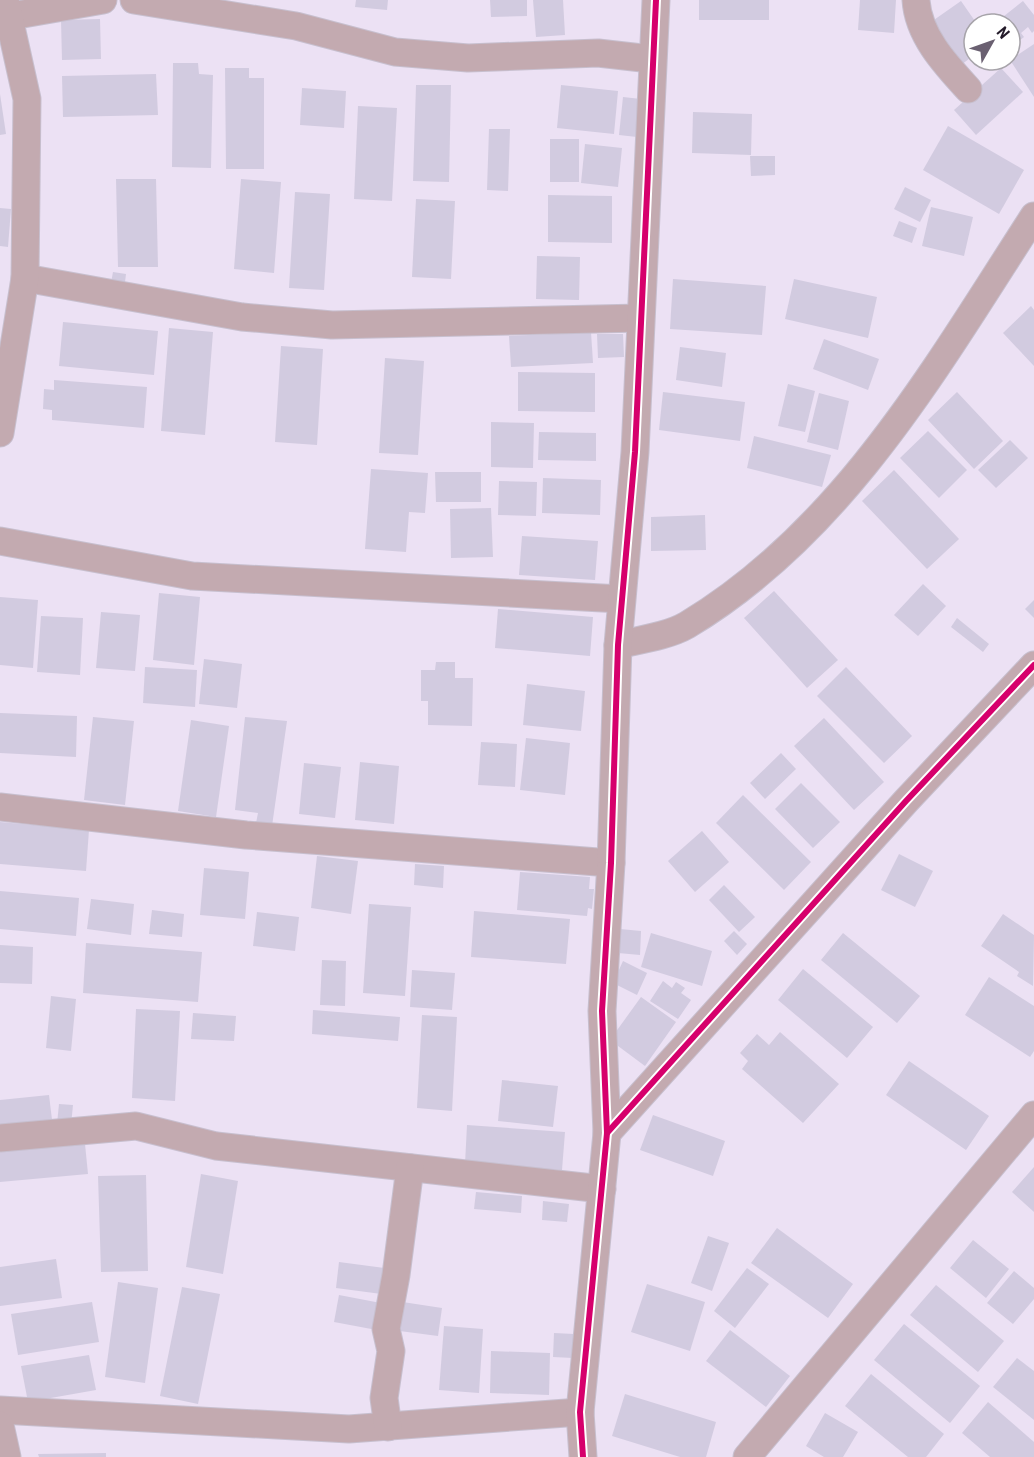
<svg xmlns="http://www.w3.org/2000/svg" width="1034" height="1457" font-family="'Roboto Condensed',sans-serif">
<rect width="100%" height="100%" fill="#ece1f4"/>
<g fill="#d2cbe0">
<polygon points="356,0 388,0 387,10 355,7"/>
<polygon points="490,0 527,0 527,16 491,17"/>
<polygon points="533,0 563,0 565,35 536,37"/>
<rect x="699" y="0" width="70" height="20"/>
<polygon points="860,0 896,0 894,33 858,30"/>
<polygon points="961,1 977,24 974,24 974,55 961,65 931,22"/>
<polygon points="1023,1 1034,15 1034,31 1032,33 1028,27 1021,33 1024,37 1010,48 1010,24 994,24"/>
<polygon points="100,19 101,59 62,60 61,20"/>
<polygon points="1034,44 1034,97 1010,60"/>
<polygon points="173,63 198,63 199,74 213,75 211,168 172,167"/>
<polygon points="225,68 249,68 249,78 264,78 264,169 226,169"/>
<polygon points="1001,68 1023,92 976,135 954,110"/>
<polygon points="156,74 158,115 63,117 62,76"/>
<polygon points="416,85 451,85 449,182 413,181"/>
<polygon points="561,85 618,91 614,134 557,128"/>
<polygon points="302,88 346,91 344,128 300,125"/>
<polygon points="0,94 6,134 0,135"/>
<polygon points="623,97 641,99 637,137 619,135"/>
<polygon points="358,106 397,108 392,201 354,199"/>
<polygon points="693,112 752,114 751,155 692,153"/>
<polygon points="948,126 1024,170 999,214 923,170"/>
<polygon points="489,129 510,129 508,191 487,190"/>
<rect x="550" y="139" width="29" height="43"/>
<polygon points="585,144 622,148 618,187 581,183"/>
<polygon points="750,156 775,156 775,175 751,176"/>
<polygon points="116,179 156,179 158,267 118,267"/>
<polygon points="241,179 281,182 274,273 234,269"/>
<polygon points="905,187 931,200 920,222 894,209"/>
<polygon points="295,192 330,194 324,290 289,288"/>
<polygon points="548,195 612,196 612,243 548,242"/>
<polygon points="416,199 455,201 451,279 412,277"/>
<polygon points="931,207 973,217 964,256 922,246"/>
<polygon points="0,208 11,209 8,247 0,246"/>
<polygon points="899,221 917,228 912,243 893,236"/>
<polygon points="537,256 580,257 579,300 536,299"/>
<polygon points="113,272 126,274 124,290 110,288"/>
<polygon points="673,279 766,286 762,335 670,329"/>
<polygon points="794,279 877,297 868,338 785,319"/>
<polygon points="1031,306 1034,310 1034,366 1003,333"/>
<polygon points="63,322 158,331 154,375 59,366"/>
<polygon points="169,328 213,332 205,435 161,431"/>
<polygon points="591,332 593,363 511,367 509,336"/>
<polygon points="597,334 623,334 624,357 598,358"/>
<polygon points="824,339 879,359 868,390 813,369"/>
<polygon points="281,346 323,349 317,445 275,442"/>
<polygon points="680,347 726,353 722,387 676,380"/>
<polygon points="385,358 424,361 418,455 379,453"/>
<polygon points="518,372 595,373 595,412 518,411"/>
<polygon points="54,380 147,387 144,428 52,420 52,410 43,409 44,389 54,390"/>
<polygon points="788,384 815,391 805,432 778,426"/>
<polygon points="663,392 745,402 740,441 659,430"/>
<polygon points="957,392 1003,441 974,469 928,420"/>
<polygon points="819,393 849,401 838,450 807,442"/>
<polygon points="491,422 534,423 533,468 491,467"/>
<polygon points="928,431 967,470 939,498 900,458"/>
<polygon points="539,432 596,433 596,461 538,460"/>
<polygon points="754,436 831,455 822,487 747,468"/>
<polygon points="1010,440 1028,458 996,488 978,470"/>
<polygon points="371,469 428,473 425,513 409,512 406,552 365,549"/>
<polygon points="894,470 959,539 927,569 862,501"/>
<polygon points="435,472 481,472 481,502 436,502"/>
<polygon points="543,478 601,480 600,515 542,513"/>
<polygon points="499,481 537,482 536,516 498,515"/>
<polygon points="491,508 493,557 451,558 450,509"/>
<polygon points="705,515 706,550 651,551 651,517"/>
<polygon points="522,536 598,541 595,580 519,575"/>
<polygon points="923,584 946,606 918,636 894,615"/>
<polygon points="774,591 838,660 807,688 744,618"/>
<polygon points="159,593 200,597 194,665 153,660"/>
<polygon points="0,597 38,600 33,668 0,665"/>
<polygon points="1034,600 1034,618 1025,609"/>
<polygon points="498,609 593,617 590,656 495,648"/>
<polygon points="101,612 140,615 135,671 96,668"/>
<polygon points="41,616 83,618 80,675 37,672"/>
<polygon points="957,618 989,644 983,652 951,627"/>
<polygon points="204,659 242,664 237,708 199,704"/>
<polygon points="436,662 455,662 455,678 473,678 472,726 428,725 428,701 421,701 421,670 435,670"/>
<polygon points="145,667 197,670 195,707 143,703"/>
<polygon points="846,667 912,736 884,763 817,696"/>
<polygon points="527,684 585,691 581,731 523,725"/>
<polygon points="0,713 77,716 76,757 0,753"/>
<polygon points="93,717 134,721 125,805 84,800"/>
<polygon points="245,717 287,721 272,826 256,823 258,813 235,810"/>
<polygon points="824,718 884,782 854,810 794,746"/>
<polygon points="191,720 229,726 216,817 178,811"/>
<polygon points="526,738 570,743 565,795 520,790"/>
<polygon points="481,742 517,744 515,787 478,785"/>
<polygon points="781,753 796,769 765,799 750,783"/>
<polygon points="360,762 399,766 394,824 355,820"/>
<polygon points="304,763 341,767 335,818 299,814"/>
<polygon points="801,783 840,822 813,848 775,809"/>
<polygon points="743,795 811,862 784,890 716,823"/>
<polygon points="0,822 89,830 86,871 0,864"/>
<polygon points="702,831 729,862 695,892 668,861"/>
<polygon points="899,854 933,871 915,907 881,890"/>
<polygon points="317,856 358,861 351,914 311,908"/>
<polygon points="415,864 444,866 443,888 414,885"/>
<polygon points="204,868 249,872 245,919 200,915"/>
<polygon points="520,872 590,877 589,889 594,889 592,909 588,908 587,916 517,910"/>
<polygon points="724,885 755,917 739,932 709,900"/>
<polygon points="0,891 79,898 76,936 0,929"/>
<polygon points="91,899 134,904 131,935 87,929"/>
<polygon points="369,904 411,907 405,996 363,993"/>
<polygon points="152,910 184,914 182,937 149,934"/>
<polygon points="474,911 570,919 566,964 471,957"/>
<polygon points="257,912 299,917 295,951 253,946"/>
<polygon points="1003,914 1034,935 1033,986 1017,976 1019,972 981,946"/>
<polygon points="620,929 641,931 640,955 618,953"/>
<polygon points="734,931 747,944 737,955 724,941"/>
<polygon points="651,933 712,951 702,986 641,967"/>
<polygon points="843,933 920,996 897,1023 821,960"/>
<polygon points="86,943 202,952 198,1002 83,993"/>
<polygon points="0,945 33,947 32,984 0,983"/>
<polygon points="322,960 346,961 345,1006 320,1005"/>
<polygon points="623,961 647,973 637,995 613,983"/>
<polygon points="803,969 873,1027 847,1058 778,1000"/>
<polygon points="412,970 455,973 452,1010 410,1007"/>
<polygon points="989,977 1034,1006 1034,1051 1030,1057 965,1015"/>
<polygon points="663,981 672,988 676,982 685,988 681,993 691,1000 678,1019 650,1001"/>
<polygon points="51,996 76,999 71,1051 46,1048"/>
<polygon points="641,997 676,1022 645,1066 610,1040"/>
<polygon points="136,1009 180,1011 175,1101 132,1098"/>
<polygon points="313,1010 400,1017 398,1041 312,1034"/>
<polygon points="193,1013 236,1016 234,1041 191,1039"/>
<polygon points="422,1015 457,1017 452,1111 417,1108"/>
<polygon points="780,1032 839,1084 803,1123 742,1069 748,1061 740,1053 757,1034 769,1045"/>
<polygon points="909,1061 989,1116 966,1150 886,1095"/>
<polygon points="502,1080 558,1086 553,1127 498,1121"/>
<polygon points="49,1095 53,1128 0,1134 0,1100"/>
<polygon points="59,1104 73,1105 71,1125 57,1124"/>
<polygon points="653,1115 725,1141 713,1176 640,1150"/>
<polygon points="467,1125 565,1132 562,1170 465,1164"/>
<polygon points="84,1134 88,1174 0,1182 0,1142"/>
<polygon points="1034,1167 1034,1212 1012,1192"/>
<polygon points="201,1174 238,1181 223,1274 186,1267"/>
<polygon points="146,1175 148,1271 101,1272 98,1176"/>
<polygon points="476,1192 522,1196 521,1213 474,1209"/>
<polygon points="543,1201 569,1204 567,1222 542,1220"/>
<polygon points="777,1228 853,1284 828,1318 751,1263"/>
<polygon points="708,1236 729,1243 712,1291 691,1283"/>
<polygon points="973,1240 1009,1269 986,1298 950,1268"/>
<polygon points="56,1259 62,1298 0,1306 0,1267"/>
<polygon points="339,1262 392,1269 389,1295 336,1288"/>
<polygon points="747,1268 769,1284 735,1328 714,1311"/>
<polygon points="1014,1271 1034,1288 1034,1299 1013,1324 987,1303"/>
<polygon points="118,1282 158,1288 145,1383 105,1377"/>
<polygon points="647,1284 705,1302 690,1351 631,1332"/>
<polygon points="936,1285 1004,1341 978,1372 910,1315"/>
<polygon points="182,1287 220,1294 198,1404 160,1396"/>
<polygon points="339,1295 386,1304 382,1331 334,1322"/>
<polygon points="396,1301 442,1308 438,1336 392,1330"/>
<polygon points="92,1302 99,1342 18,1355 11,1314"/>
<polygon points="904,1324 980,1386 950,1423 874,1360"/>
<polygon points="444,1326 483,1329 479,1393 439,1390"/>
<polygon points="730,1330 790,1376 766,1407 706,1361"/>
<polygon points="554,1333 574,1334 573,1358 553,1357"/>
<polygon points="491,1351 550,1353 549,1395 490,1393"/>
<polygon points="89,1355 96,1390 28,1402 21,1366"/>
<polygon points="1017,1358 1034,1371 1034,1420 993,1387"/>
<polygon points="871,1374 944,1434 926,1457 908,1457 845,1406"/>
<polygon points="625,1394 716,1422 706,1457 680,1457 612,1436"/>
<polygon points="988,1402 1034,1442 1034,1457 990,1457 962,1433"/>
<polygon points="825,1413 858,1432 843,1457 824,1457 806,1446"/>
<polygon points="106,1453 106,1457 39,1457 38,1454"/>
</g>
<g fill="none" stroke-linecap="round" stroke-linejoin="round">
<g stroke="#c7bfce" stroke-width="29">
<g id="minor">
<polyline points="134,0 296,26 395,52 468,58 598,53 651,59"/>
<path d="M916,0C918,35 945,64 968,89"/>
<polyline points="0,18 103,0"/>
<polyline points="25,278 242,317 332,325 640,318"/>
<polyline points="0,433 25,278 27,99 5,0"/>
<polyline points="0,541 192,576 621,599"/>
<path d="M618,645C639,640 668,636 687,625C844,531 938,364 1034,216"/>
<polyline points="0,807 246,835 611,863"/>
<polyline points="607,1133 906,801 1034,665"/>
<polyline points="0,1138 136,1126 216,1146 602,1189"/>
<polyline points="0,1410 349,1429 580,1412"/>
<polyline points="0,1425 7,1457"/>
<polyline points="388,1427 384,1398 391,1351 386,1329 396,1275 410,1168"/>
<polyline points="583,1457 580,1412 607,1133 602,1011 611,863 618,645 635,452 656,0"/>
<polyline points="747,1457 1034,1115"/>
</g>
</g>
<use href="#minor" stroke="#c3aab0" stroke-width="27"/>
<g stroke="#fff" stroke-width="10">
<g id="cycleway">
<polyline points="607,1133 906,801 1034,665"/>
<polyline points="583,1457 580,1412 607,1133 602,1011 611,863 618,645 635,452 656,0"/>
</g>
</g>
<use href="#cycleway" stroke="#d6006c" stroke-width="6"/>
</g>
<g transform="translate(992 42) rotate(50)"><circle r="28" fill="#ffffff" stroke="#a7a4aa" stroke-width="1.5"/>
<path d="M0-4.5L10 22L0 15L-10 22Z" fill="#6a6071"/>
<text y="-9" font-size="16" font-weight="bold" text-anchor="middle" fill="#241b2a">N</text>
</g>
</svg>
